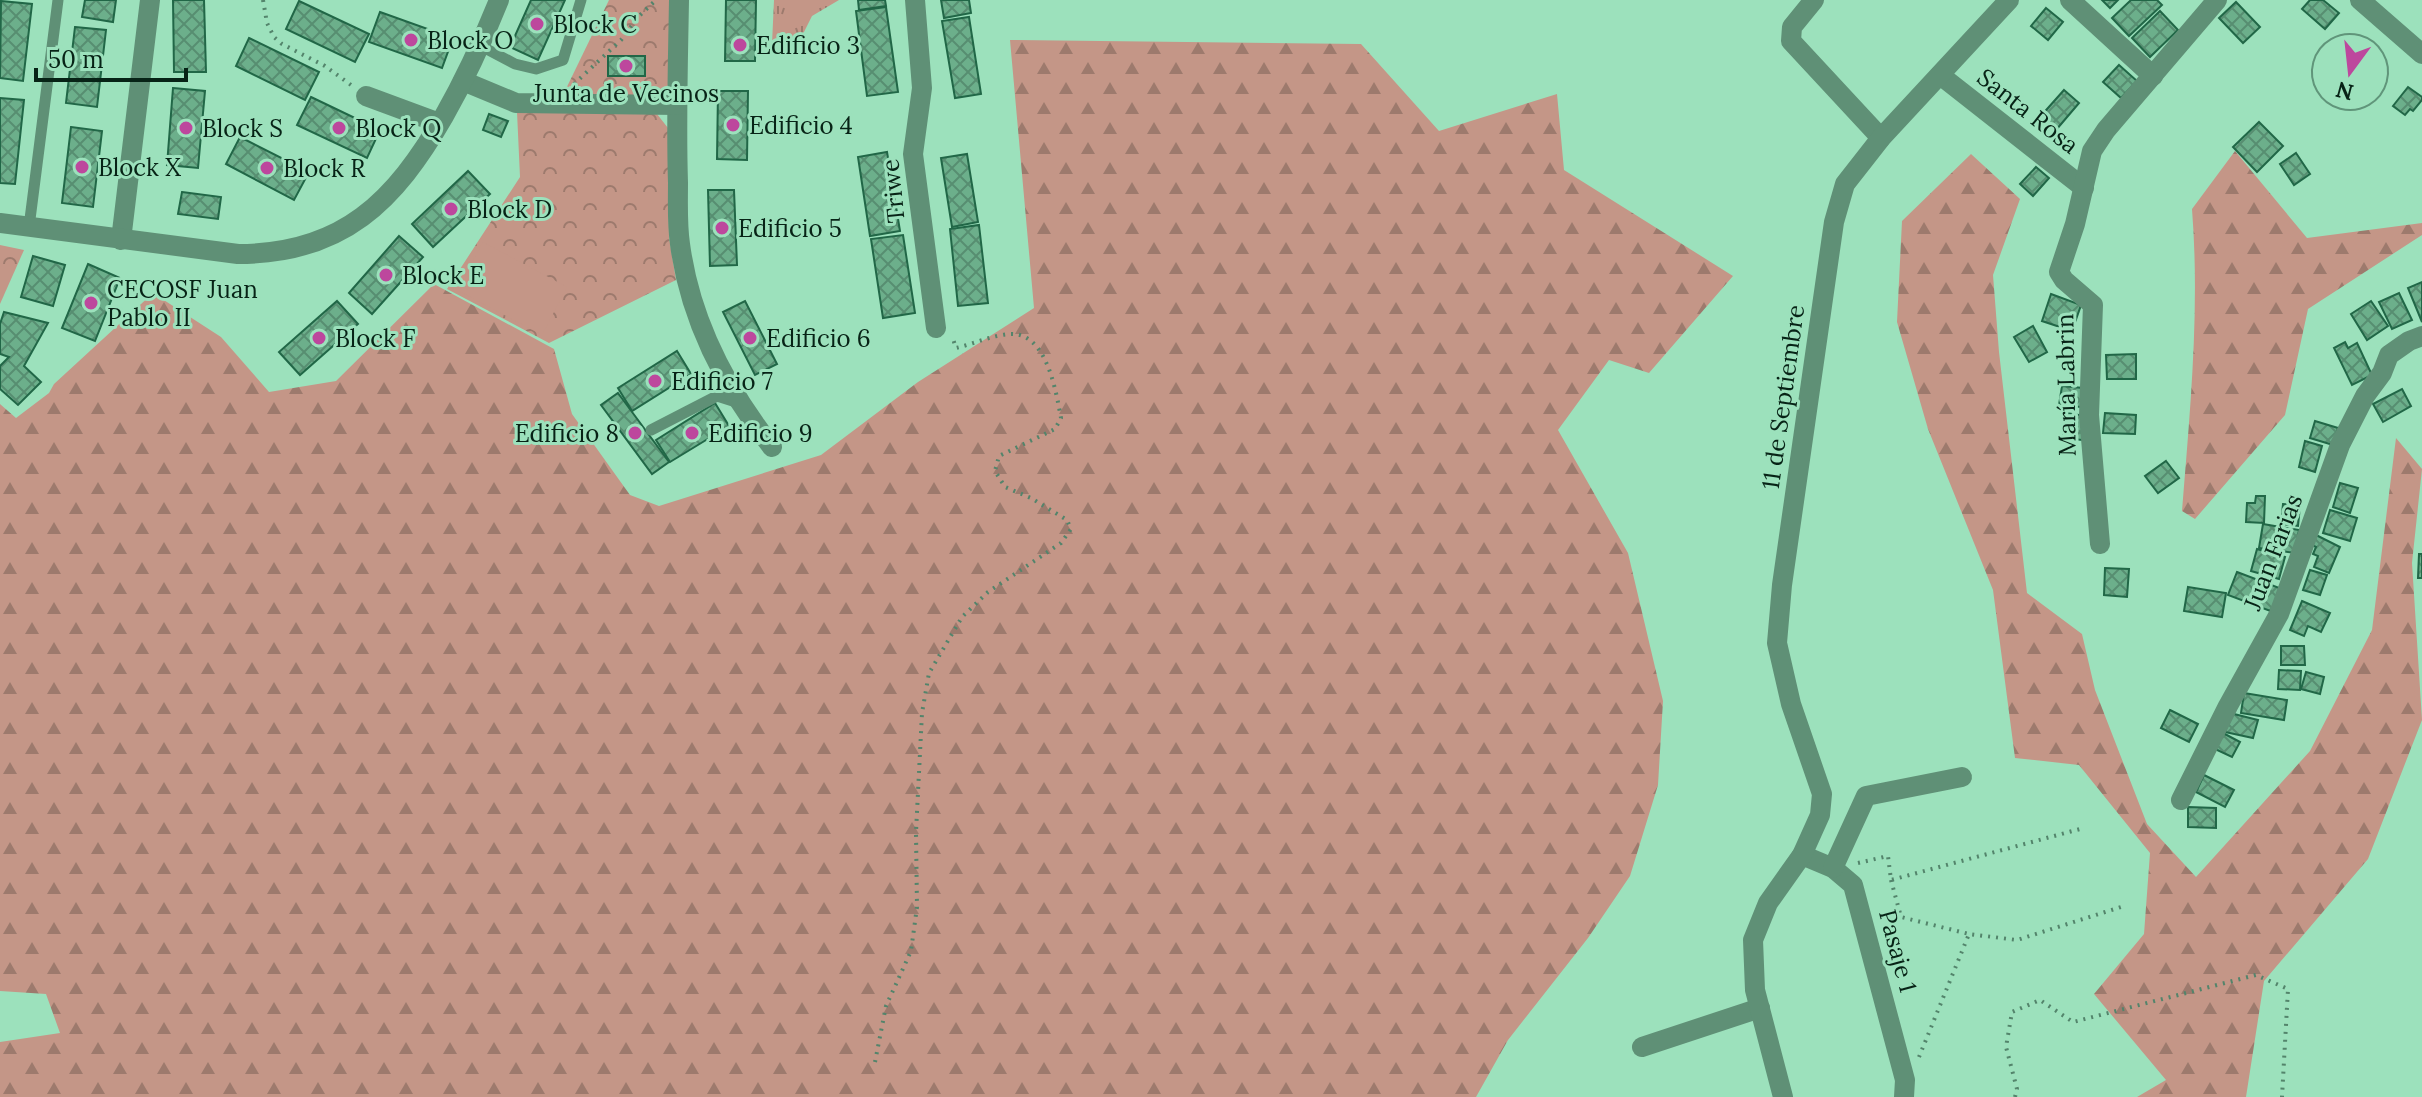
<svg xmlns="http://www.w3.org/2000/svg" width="2422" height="1097" font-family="Lora,serif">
<defs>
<pattern id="grass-tufts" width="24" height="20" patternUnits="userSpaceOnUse" patternTransform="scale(2)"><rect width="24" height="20" fill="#c49687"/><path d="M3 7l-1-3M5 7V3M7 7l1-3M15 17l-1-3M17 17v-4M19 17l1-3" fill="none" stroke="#9d7a6d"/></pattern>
<pattern id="forest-firs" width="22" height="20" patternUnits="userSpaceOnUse" patternTransform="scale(2)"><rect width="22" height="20" fill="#c49687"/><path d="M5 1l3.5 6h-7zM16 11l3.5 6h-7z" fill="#9d7a6d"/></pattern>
<pattern id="park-crowns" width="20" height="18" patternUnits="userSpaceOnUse" patternTransform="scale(2)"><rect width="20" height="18" fill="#c49687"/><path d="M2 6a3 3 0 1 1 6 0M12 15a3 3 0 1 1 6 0" fill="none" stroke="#9d7a6d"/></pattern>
<pattern id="building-cross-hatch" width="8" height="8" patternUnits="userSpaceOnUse" patternTransform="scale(2)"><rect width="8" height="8" fill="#6caf8b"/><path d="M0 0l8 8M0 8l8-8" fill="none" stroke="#578e71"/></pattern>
</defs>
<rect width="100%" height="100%" fill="#9ce1bc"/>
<polygon fill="url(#grass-tufts)" points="774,0 839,0 812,16 798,44 772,44"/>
<g fill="url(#forest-firs)">
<polygon points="1010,40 1361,44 1439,131 1557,94 1564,170 1733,276 1649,373 1609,360 1558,430 1628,553 1663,701 1658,785 1630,876 1588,938 1508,1040 1476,1097 0,1097 0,1042 60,1033 46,994 0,991 0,404 16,418 49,393 54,384 153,293 221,337 269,392 336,381 434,284 554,349 572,414 630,495 659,506 821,455 918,382 1034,308"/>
<path d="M2235,151L2307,238L2422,223V235L2308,309L2285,415L2195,519L2182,511C2190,411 2200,310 2192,209Z"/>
<polygon points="1971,154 2020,199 1993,275 1999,352 2027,593 2082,634 2095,690 2147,824 2196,877 2310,751 2372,630 2396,438 2422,469 2412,563 2422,720 2368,859 2264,981 2246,1097 2137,1097 2166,1080 2094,994 2144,934 2150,853 2079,765 2015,758 1993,590 1928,429 1897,322 1902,221"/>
</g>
<g fill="url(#park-crowns)">
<polygon points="609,0 671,0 669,84 657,96 563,95"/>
<polygon points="517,112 657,114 668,128 669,237 676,280 549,343 447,289 520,177"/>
<polygon points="0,245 24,250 0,304"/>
</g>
<polygon fill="#c49687" points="483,242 567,287 542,335 457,290"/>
<g fill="url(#building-cross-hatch)" stroke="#216747" stroke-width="2">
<polygon points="85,0 116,0 113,22 82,17"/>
<polygon points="173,0 204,0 206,72 174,72"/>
<polygon points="531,0 565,0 538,60 510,47"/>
<polygon points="726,0 756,0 755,61 725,61"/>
<polygon points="858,0 885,0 886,6 859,10"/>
<polygon points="941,0 969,0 971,13 944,18"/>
<polygon points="2102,0 2118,0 2110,8"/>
<polygon points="2131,0 2157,0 2162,5 2129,36 2112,18"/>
<polygon points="2310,0 2323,0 2339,13 2325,29 2302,9"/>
<polygon points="1,1 32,4 23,81 0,78"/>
<polygon points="299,1 369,34 355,62 286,29"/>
<polygon points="2236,2 2260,27 2243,43 2219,18"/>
<polygon points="886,7 898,92 867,96 856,11"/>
<polygon points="2046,8 2063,22 2048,40 2031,26"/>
<polygon points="2160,11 2178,30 2150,57 2132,38"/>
<polygon points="380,12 453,38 442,68 369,42"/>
<polygon points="969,17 981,94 955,98 942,21"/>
<polygon points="75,27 106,30 97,107 66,103"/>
<polygon points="249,38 319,72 305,100 236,66"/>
<rect x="608" y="56" width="37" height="20"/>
<polygon points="2374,56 2384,65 2374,75"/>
<polygon points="2119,65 2137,81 2121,98 2103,82"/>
<polygon points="2408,87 2422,97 2422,100 2413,111 2410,109 2405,115 2393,106"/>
<polygon points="173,88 205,91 198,168 167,165"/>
<polygon points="2064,90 2079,103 2056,130 2040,117"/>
<polygon points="718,91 748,91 747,160 717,159"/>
<polygon points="311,97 380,130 367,158 297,125"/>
<polygon points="0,98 24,100 15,184 0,183"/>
<polygon points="489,114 508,121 501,137 483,130"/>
<polygon points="2259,122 2283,146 2257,172 2233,147"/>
<polygon points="71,127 102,131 93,207 62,203"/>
<polygon points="240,137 309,172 294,200 226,164"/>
<polygon points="887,152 900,231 870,236 858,157"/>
<polygon points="2296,153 2310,174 2294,185 2280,164"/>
<polygon points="967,154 978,222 952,227 941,158"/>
<polygon points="2036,167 2049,178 2033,196 2020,184"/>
<polygon points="468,171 490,194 433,247 412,224"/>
<polygon points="708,190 734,190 737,265 710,266"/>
<polygon points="182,192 221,197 218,219 178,214"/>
<polygon points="979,225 988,303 958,306 950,229"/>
<polygon points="903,235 915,313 883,318 871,239"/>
<polygon points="399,236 423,257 372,314 349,293"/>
<polygon points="33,256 65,265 53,306 21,297"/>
<polygon points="88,264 120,278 95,341 62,328"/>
<polygon points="2422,282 2422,322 2408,288"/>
<polygon points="2399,293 2412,320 2392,329 2379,302"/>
<polygon points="2051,294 2081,305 2072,331 2042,321"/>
<polygon points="337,301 358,324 300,375 279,352"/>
<polygon points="745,301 777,364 755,375 723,312"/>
<polygon points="2371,301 2388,326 2367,340 2351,314"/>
<polygon points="4,312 48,323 24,366 41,382 18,405 0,389 0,366 9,357 0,354 0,324"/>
<polygon points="2033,326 2047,352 2029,362 2014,337"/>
<polygon points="2345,342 2348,348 2357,343 2372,375 2352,385 2334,348"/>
<polygon points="677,351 691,374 632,411 618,388"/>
<polygon points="2136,354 2136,379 2107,379 2106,355"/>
<polygon points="2062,386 2083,388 2081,407 2059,405"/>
<polygon points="2402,389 2411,406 2383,422 2373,404"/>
<polygon points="618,393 669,462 652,474 601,405"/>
<polygon points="715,403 729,426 670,462 656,440"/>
<polygon points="2066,413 2086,416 2082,440 2063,438"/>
<polygon points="2105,413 2136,415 2135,434 2103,433"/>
<polygon points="2315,421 2338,428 2333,445 2310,438"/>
<polygon points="2305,441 2322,446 2315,472 2299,467"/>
<polygon points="2166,461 2179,478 2158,493 2145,476"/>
<polygon points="2340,483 2358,488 2350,513 2333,507"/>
<polygon points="2256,496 2265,496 2264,523 2246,522 2247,503 2255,503"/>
<polygon points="2283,504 2300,506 2298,526 2281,524"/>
<polygon points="2330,510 2357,518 2350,541 2323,533"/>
<polygon points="2263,524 2299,530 2295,553 2259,548"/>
<polygon points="2316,535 2340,547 2329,573 2314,567 2318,556 2313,554 2316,547 2312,545"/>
<polygon points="2257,549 2285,557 2279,579 2251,571"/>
<polygon points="2419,554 2422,554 2422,578 2418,578"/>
<polygon points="2105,568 2129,569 2127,597 2104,595"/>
<polygon points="2310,570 2327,575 2320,595 2303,590"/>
<polygon points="2237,572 2282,589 2273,612 2228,595"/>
<polygon points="2188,587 2226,593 2222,617 2184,611"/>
<polygon points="2302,601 2330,613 2321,632 2308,626 2304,636 2290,630"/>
<polygon points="2281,646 2304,646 2305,665 2281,665"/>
<polygon points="2279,670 2301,671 2300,690 2278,689"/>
<polygon points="2306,672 2324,677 2320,694 2301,689"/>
<polygon points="2244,693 2287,700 2284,720 2241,713"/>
<polygon points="2170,710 2198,724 2189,742 2161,728"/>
<polygon points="2230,713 2258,720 2253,738 2225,732"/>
<polygon points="2223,733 2240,742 2232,757 2215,749"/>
<polygon points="2204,775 2234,790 2225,807 2196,792"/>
<polygon points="2188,807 2216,808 2216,828 2188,827"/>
</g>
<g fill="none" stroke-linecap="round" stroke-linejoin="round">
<g stroke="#53846b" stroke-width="4" stroke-dasharray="2 6" stroke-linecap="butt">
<polyline points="263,0 267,23 274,37 282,44 325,66 351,85"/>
<polyline points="574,84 621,40 638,17 656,0"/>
<polyline points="1858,863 1888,856 1891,880 2080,829"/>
<polyline points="1891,880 1901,917 1969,934"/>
<polyline points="1919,1057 1969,934 2017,940 2121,907"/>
<path d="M875,1062L886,1006L911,951L917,907L916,832L922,713L929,673L962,617L988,592L1061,543L1071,529L1067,520L1031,498L1005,487L995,471L999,456L1055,429L1061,418C1056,392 1047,332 1010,334C993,335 973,344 956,348L953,339"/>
<polyline points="2015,1097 2017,1089 2006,1047 2012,1012 2040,1000 2073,1022 2256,975 2288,989 2282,1097"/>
</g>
<g stroke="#5f9076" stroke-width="11">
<polyline points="479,45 515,64 536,69 563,60 581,0"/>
<polyline points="29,227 58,0"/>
<polyline points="651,430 717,396 739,403"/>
</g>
<g stroke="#5f9076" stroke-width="20">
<path d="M679,0C678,61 676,122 678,183C678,203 677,224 680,244C690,320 725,387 772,447"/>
<polyline points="915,0 922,88 913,154 936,328"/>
<polyline points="1814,0 1792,27 1791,41 1881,138"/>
<polyline points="2070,0 2153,76"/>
<polyline points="1940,75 2084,188"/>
<polyline points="463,81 516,103 677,105"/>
<polyline points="366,96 439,123"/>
<polyline points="121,240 150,0"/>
<polyline points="2100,544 2089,415 2093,305 2064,280 2059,272 2075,224 2092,151 2106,130 2217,0"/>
<polyline points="2181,800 2228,706 2279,614 2340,445 2365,396 2382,373 2389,355 2409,341 2422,336"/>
<polyline points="1802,855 1833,868 1853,885 1905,1080 1904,1097"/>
<polyline points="1833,868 1866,796 1962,777"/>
<polyline points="1642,1047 1760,1008"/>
<polyline points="1783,1097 1755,990 1753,940 1768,903 1802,855 1820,815 1822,794 1791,704 1777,643 1782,585 1834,222 1845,184 1881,138 2009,0"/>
</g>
<g stroke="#5f9076" stroke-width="20">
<polyline points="2360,0 2422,54"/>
<path d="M0,223L238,254C343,254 395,201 444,116C465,79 483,40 499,0"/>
</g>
</g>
<g fill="#bd479d" stroke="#9ce1bc" stroke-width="3">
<circle cx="537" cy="24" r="8"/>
<circle cx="411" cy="40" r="8"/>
<circle cx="740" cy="45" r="8"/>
<circle cx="626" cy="66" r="8"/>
<circle cx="733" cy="125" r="8"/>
<circle cx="186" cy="128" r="8"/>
<circle cx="339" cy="128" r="8"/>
<circle cx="82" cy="167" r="8"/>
<circle cx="267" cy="168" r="8"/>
<circle cx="451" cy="209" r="8"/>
<circle cx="722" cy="228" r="8"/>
<circle cx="386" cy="275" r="8"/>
<circle cx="91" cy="303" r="8"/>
<circle cx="319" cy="338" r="8"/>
<circle cx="750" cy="338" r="8"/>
<circle cx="655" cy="381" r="8"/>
<circle cx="635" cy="433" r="8"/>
<circle cx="692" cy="433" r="8"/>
</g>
<g text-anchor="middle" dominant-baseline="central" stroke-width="6" stroke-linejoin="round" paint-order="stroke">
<g font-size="24" fill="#072316" stroke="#9ce1bc" text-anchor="start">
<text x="553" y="24">Block C</text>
<text x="427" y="40">Block O</text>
<text x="756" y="45">Edificio 3</text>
<text x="626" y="93" text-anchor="middle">Junta de Vecinos</text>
<text x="749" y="125">Edificio 4</text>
<text x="202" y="128">Block S</text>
<text x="355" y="128">Block Q</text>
<text x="98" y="167">Block X</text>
<text x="283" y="168">Block R</text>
<text x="467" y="209">Block D</text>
<text x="738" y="228">Edificio 5</text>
<text x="402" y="275">Block E</text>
<text x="107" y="289">CECOSF Juan<tspan x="107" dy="28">Pablo II</tspan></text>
<text x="335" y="338">Block F</text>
<text x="766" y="338">Edificio 6</text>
<text x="671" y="381">Edificio 7</text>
<text x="619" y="433" text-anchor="end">Edificio 8</text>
<text x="708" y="433">Edificio 9</text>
</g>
<g font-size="24" fill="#072316" stroke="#9ce1bc">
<text transform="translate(2028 111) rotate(38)">Santa Rosa</text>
<text transform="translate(893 191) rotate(-96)">Triwe</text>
<text transform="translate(2066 385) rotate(-91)">María Labrin</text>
<text transform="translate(1783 397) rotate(-82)">11 de Septiembre</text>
<text transform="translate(2273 552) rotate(-69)">Juan Farias</text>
<text transform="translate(1898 951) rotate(75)">Pasaje 1</text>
</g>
</g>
<g transform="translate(2350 72) rotate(195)"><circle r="38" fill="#9ce1bc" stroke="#60957a" stroke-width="2"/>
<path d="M0-6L14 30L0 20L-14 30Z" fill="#bd479d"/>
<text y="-12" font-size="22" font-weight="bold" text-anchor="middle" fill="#072316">N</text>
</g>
<path d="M36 68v12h150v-12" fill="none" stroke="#072316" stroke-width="4"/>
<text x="48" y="68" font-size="24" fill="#072316" stroke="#9ce1bc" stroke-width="6" paint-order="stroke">50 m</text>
</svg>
